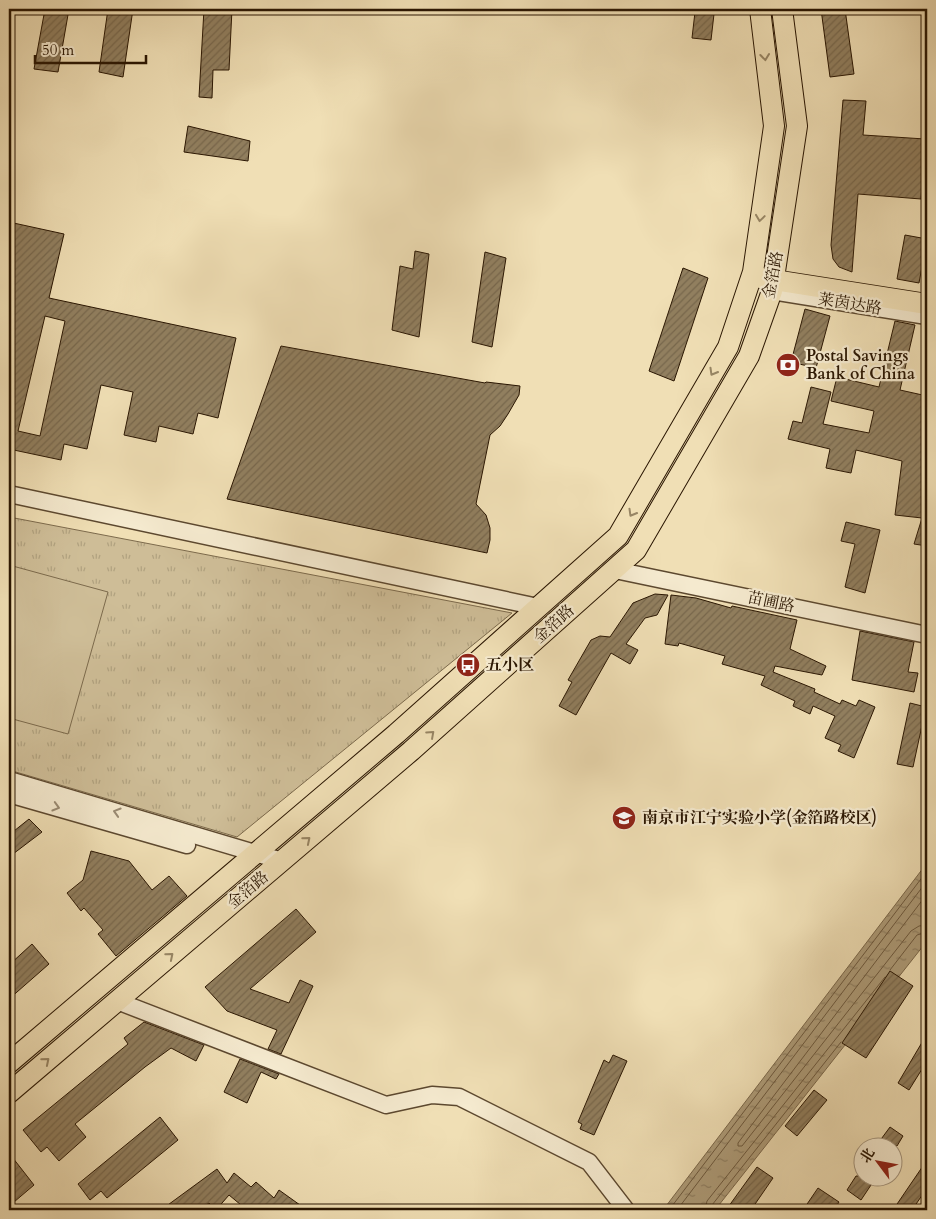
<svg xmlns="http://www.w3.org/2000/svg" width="936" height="1219" font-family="Cardo,'Noto Serif SC',serif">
<defs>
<pattern id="park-tufts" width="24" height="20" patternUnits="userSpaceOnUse" patternTransform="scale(1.25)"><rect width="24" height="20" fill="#cebd97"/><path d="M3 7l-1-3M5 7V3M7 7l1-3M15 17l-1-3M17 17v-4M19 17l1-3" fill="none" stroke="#b1a280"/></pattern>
<pattern id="water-ripples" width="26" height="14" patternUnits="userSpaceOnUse" patternTransform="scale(1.25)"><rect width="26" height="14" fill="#ad9b78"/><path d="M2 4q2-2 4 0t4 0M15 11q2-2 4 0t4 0" fill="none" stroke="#8d7d60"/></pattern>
<pattern id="building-hatch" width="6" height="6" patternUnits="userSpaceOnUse" patternTransform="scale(1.25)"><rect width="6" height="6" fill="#917f5f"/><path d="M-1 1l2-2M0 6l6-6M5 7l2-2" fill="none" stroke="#77674c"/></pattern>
</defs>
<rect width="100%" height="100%" fill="#f0dfb5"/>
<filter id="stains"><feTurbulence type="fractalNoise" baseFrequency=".004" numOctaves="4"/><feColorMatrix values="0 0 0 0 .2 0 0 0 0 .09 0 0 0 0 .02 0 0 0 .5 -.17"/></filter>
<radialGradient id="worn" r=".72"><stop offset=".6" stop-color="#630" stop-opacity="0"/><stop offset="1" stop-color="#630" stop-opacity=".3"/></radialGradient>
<polygon fill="url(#park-tufts)" stroke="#7c6a4c" points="9,517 512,613 237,837 9,770"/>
<polygon fill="#cebd97" stroke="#7c6a4c" points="9,565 108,592 68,734 9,718"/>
<polygon fill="url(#water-ripples)" stroke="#796649" points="927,863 927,941 715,1210 663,1210"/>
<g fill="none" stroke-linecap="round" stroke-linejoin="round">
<g stroke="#6c583d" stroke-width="1">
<polyline points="927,894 738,1143 738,1146 742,1146 911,931 919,926 927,925"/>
<polyline points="890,970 917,935 927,932"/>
<polyline points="669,1210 927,871"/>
<polyline points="677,1210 927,881"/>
<polyline points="705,1210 707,1201 885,977"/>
<polyline points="711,1210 712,1205 841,1042"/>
</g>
</g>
<g fill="url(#building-hatch)" stroke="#2a1602" fill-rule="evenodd">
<polygon points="45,9 69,9 58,72 34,69"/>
<polygon points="108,9 133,9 123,77 99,72"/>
<polygon points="204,9 232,9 229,70 213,70 212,98 199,97"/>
<polygon points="821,9 845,9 854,74 830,77"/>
<polygon points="695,12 714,14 711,40 692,38"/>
<polygon points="843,100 866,101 863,135 925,139 921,199 858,194 852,272 839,267 833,259 831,245"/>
<polygon points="188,126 250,141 248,161 184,152"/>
<path d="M9,222L64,234L49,298L236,338L218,418L198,413L193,434L159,426L156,442L124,435L133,392L101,385L87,449L64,444L61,460L9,449ZM45,316L65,321L40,436L18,431Z"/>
<polygon points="905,235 927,239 919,283 897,279"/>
<polygon points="415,251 429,254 419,337 392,330 400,266 413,269"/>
<polygon points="485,252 506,258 492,347 472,342"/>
<polygon points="683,268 708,278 674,381 649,371"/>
<polygon points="805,309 830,316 816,368 791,362"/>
<polygon points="895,321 915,325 900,390 927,396 927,546 914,544 922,518 895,515 902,461 856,450 851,473 826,468 830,449 788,439 793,421 802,423 811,387 831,392 823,424 869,433 874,411 831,401 837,377 879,387"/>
<polygon points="281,346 485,383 486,382 520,386 519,395 508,414 500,426 490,435 476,504 486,515 490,528 490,540 487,553 227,499"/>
<polygon points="846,522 880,530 865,593 845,587 855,544 841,541"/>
<polygon points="655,594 668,595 657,615 645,618 626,644 638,650 630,664 611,653 576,715 559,706 572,682 568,680 591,640 600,636 610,637 633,603"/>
<polygon points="671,595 696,598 731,608 732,606 797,620 790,649 826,666 822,675 775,666 773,672 815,689 814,692 840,704 842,700 856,706 859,700 875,707 854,758 838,751 841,745 825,738 835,716 813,706 810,714 793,706 795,701 761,685 765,676 722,664 725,656 679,643 678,646 665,644"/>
<polygon points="860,631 914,642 908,672 918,673 914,692 852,680"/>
<polygon points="910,703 926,707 913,767 897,764"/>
<polygon points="29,819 42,832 9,857 9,835"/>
<polygon points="91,851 129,861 152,890 169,876 187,896 116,956 98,934 103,930 84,908 81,911 67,893 83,880"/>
<polygon points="296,909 316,932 250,989 289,1003 300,980 313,986 281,1054 268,1049 277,1030 227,1011 205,987"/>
<polygon points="32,944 49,964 9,999 9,965"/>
<polygon points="890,971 913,986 866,1058 842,1043"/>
<polygon points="144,1022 204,1045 196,1061 171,1048 145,1067 75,1124 86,1137 59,1161 47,1147 41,1152 23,1130 128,1044 124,1038"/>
<polygon points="927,1034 927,1061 909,1090 898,1083"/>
<polygon points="613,1055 627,1061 594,1135 580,1129 582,1124 578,1122 604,1060 609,1063"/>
<polygon points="240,1059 279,1074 276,1079 261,1072 247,1103 224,1092"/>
<polygon points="814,1090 827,1100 797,1136 785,1126"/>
<polygon points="160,1117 178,1140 107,1198 101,1191 90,1200 78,1184"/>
<polygon points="890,1127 903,1136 897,1146 876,1146"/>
<polygon points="9,1153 34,1185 14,1202 9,1196"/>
<polygon points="927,1160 927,1188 912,1210 893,1210"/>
<polygon points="757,1167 773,1178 751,1210 726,1210"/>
<polygon points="217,1169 227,1183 234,1173 251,1187 256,1182 274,1198 279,1190 307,1210 247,1210 229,1195 216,1210 209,1203 199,1210 161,1210"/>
<polygon points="856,1176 877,1176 861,1200 847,1190"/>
<polygon points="818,1188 839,1202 834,1210 803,1210"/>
</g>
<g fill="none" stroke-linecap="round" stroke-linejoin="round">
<g stroke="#5c482f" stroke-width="19">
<g id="minor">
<polyline points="772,291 927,316"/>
<polyline points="9,494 538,607"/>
<polyline points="615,570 927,635"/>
<polyline points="9,780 282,861"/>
<polyline points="9,794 187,845"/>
<polyline points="117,1001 386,1105 432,1095 459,1097 589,1162 626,1210"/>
</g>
</g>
<g stroke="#2a1602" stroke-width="22">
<g id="major">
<polyline points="761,278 927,304"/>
<polyline points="9,1063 396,734 618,536 728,347 753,272 774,126 760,9"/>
<polyline points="9,1093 411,751 636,550 749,356 772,291 797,126 782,9"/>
</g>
</g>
<use href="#minor" stroke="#f5eacf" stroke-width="16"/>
<use href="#major" stroke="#f0dfb5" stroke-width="20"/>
</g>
<defs><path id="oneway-chevron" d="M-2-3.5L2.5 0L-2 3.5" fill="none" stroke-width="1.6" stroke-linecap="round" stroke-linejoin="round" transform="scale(1.25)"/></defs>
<g stroke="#978564">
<use href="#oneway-chevron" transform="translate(765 57) rotate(83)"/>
<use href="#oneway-chevron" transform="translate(760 218) rotate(98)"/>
<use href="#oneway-chevron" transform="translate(713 372) rotate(120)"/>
<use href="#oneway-chevron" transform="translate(632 513) rotate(120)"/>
<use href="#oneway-chevron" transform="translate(431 734) rotate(-42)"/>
<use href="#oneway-chevron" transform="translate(307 840) rotate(-40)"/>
<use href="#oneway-chevron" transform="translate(170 956) rotate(-40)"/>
<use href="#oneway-chevron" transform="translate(46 1061) rotate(-40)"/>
</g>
<g stroke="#9a8b73">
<use href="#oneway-chevron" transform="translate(56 807) rotate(16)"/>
<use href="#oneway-chevron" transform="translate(117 812) rotate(-163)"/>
</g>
<defs>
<g id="bank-disc" transform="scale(1.25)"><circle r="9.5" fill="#8f2418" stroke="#f5eacf"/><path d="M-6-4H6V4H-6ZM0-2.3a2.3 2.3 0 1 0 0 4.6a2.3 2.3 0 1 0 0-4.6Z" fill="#fff"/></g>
<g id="bus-disc" transform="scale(1.25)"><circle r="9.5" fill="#8f2418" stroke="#f5eacf"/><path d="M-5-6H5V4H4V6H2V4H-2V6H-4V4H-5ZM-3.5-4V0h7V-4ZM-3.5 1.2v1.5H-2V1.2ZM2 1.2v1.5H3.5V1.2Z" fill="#fff"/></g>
<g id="school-disc" transform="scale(1.25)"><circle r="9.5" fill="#8f2418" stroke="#f5eacf"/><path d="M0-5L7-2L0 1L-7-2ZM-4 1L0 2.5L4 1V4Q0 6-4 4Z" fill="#fff"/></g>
</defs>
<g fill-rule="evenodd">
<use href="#bank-disc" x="788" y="365"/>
<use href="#bus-disc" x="468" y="665"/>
<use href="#school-disc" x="624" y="818"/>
</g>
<g text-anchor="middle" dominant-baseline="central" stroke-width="4.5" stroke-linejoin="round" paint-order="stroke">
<g font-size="16" fill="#2a1602" stroke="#f5eacf">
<text transform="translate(773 275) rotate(-79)">金箔路</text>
<text transform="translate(850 304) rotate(9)">莱茵达路</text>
<text transform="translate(771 602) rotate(12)">苗圃路</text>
<text transform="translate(554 624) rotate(-42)">金箔路</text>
<text transform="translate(248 890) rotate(-40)">金箔路</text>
</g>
<g font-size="16" font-weight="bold" fill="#2a1602" stroke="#f5eacf" text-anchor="start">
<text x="806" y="356">Postal Savings<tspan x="806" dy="18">Bank of China</tspan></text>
<text x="486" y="665">五小区</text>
<text x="642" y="818">南京市江宁实验小学(金箔路校区)</text>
</g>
</g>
<rect width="936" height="1219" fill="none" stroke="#f0dfb5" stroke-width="30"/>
<rect x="10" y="10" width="916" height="1199" fill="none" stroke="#2a1602" stroke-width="2.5"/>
<rect x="15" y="15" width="906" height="1189" fill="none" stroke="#2a1602"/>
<g transform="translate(878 1162) rotate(302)"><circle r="24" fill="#f5eacf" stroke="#a4957d"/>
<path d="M0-4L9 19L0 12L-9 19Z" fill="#8f2418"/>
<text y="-8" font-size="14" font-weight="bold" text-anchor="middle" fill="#2a1602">北</text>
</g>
<path d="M35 55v8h111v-8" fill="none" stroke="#2a1602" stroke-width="2.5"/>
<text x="42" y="55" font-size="15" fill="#2a1602" stroke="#f5eacf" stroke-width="4" paint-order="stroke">50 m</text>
<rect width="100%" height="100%" filter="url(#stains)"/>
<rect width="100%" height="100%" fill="url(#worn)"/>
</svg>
